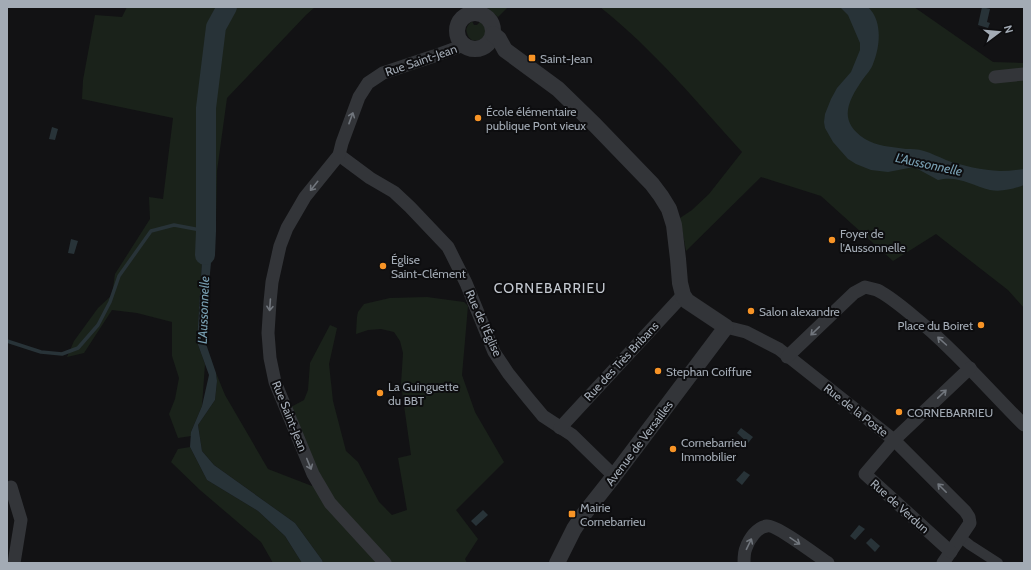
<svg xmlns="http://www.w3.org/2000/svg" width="1031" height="570" font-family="Cabin,sans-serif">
<rect width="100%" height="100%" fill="#121214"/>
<g fill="#1a221a">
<polygon points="127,7 315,7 306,15 227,98 217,171 216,221 214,230 204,229 197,342 205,364 202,406 191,432 191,436 178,438 169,414 175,399 179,378 172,356 172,322 137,313 112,310 84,353 67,357 74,341 98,308 112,295 115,274 150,219 149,197 163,199 173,118 82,99 83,80 95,15 122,17"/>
<polygon points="486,7 508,7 498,17"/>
<path d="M600,7H914L993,62L1024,63V308L1008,290L936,234L893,261L821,196L761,177L686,251L680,218L692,210L709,194L742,152C697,102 653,49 600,7Z"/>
<path d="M472,21L474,25H477L480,22C497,35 471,50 467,33C465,28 468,25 472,21Z"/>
<polygon points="427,297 464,302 468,306 462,375 475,412 504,462 456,510 478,539 465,559 467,563 323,563 322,560 295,523 214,465 202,451 198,425 215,400 217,381 216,373 225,395 268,469 312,486 324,480 317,470 291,407 304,400 308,390 310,363 330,325 337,328 329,364 333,401 346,451 358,462 379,502 392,515 407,510 398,458 411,455 401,384 403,353 400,341 394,332 381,329 368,330 356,334 357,317 358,312 364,304 390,298"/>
<polygon points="190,447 207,480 258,511 285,536 302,563 273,563 261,542 200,490 171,462 178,449"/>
</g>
<g fill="#283338">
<path d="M840,7H868C883,21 880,47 873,64C871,70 866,75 863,79C848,101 837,121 865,139C876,146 892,147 906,149C911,149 918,149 924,151C931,153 939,157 946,160C962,166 983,170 1000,171C1008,171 1016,170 1024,169V185C1013,189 1002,192 990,190C972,185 957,175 938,180L914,167L888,172L871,170L856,164L848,159L833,142L825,128L824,122L825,114L831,99L837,88L851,72L860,50V43L848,15Z"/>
<polygon points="982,7 990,9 987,22 990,23 988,28 978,25"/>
<polygon points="52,127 58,129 55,140 49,139"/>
<polygon points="204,229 214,230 204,338 216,373 217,381 215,400 198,425 202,451 214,465 295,523 322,560 323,563 302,563 285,536 258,511 207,480 190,447 191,432 202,406 209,375 197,342"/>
<polygon points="71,239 78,241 74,254 68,253"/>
<polygon points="741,428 753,437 748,443 737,433"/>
<polygon points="744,471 750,475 742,485 736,480"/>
<polygon points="483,510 488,515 476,526 471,521"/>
<polygon points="859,525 865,529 855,540 850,536"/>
<polygon points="871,538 880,546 875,552 866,543"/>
</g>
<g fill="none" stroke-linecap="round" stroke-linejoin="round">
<polyline stroke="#283338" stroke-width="3.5" points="7,341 41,352 62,354 78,348 98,325 110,302 119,276 151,231 174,225 206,231"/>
<polyline stroke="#283338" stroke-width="20" points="205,255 206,231 206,108 216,27 227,7"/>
<polyline stroke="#333539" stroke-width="10" points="960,537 970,545 998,563"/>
<g stroke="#333539" stroke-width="13">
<polyline points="995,77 1024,74"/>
<polyline points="339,155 370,178 394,192 410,207 448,247 466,283 494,352 508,373 528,398 543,416 572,435 614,476"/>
<polyline points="726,327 746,332 779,349 894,440 965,511 969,517 970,523 943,563"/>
<path d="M787,357L854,293L865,287C869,288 873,289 877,290C888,295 902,307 912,315C953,348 987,388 1024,425"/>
<polyline points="560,428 683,295"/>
<polyline points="11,487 21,520 14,563"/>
<polyline points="951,552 865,474 894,440 970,368"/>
<polyline points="385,563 330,503 313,474 275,382 270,358 268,333 270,302 272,282 280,246 287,228 305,197 339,155 342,143 359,97 368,83 383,73 434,56 464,45"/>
<path d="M744,563C744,558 744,552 746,548C749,539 757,527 767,526C775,524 819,557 828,563"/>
</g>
<g stroke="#333539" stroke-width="16">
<circle cx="475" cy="31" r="18"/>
<polyline points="493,34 499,39 505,50 558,89 595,125 652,184 661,196 669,209 674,225 678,259 680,283 683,295 687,301 726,327 614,476 584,514 574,529 557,563"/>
</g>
</g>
<defs><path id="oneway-shaft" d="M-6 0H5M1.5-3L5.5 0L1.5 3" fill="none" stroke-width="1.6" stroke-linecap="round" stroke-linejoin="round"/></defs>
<g stroke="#71767d">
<use href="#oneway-shaft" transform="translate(351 118) rotate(-70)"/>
<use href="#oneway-shaft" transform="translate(314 186) rotate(129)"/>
<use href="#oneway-shaft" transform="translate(270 305) rotate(94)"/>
<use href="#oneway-shaft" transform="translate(815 331) rotate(136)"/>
<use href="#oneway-shaft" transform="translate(942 341) rotate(-138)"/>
<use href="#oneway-shaft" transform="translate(942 394) rotate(-44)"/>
<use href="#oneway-shaft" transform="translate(309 464) rotate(68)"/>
<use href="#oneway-shaft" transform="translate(942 488) rotate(-135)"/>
<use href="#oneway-shaft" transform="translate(795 541) rotate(34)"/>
<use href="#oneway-shaft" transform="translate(749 544) rotate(-64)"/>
</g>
<g fill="#f89426" stroke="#0d0d0f" stroke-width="1.5">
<rect x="528" y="54" width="8" height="8" rx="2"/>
<circle cx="478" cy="118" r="4"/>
<circle cx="832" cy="240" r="4"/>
<circle cx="383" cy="266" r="4"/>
<circle cx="751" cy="311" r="4"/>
<circle cx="981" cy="325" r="4"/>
<circle cx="658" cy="371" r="4"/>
<circle cx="380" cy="393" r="4"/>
<circle cx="899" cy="412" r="4"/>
<circle cx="673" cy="449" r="4"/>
<rect x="568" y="510" width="8" height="8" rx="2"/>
</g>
<g text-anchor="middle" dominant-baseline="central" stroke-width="4" stroke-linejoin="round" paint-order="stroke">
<g font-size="12" fill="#a3abb5" stroke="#0d0d0f" text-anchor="start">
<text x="540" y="58">Saint-Jean</text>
<text x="486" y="111">École élémentaire<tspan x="486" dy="14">publique Pont vieux</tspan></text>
<text x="840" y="233">Foyer de<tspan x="840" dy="14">l'Aussonnelle</tspan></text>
<text x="391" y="259">Église<tspan x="391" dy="14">Saint-Clément</tspan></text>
<text x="759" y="311">Salon alexandre</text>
<text x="973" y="325" text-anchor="end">Place du Boiret</text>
<text x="666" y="371">Stephan Coiffure</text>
<text x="388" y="386">La Guinguette<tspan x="388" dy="14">du BBT</tspan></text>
<text x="907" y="412">CORNEBARRIEU</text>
<text x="681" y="442">Cornebarrieu<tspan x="681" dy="14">Immobilier</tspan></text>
<text x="580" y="507">Mairie<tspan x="580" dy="14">Cornebarrieu</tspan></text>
</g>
<g font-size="12" fill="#a3abb5" stroke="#0d0d0f">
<text transform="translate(421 60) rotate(-19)">Rue Saint-Jean</text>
<text transform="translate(484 323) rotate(66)">Rue de l'Église</text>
<text transform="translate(621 361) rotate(-47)">Rue des Très Bribans</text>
<text transform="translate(856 410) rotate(38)">Rue de la Poste</text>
<text transform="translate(290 416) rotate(68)">Rue Saint-Jean</text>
<text transform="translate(639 443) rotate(-53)">Avenue de Versailles</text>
<text transform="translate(900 506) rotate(42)">Rue de Verdun</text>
</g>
<g font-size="13" font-style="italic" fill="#789fb2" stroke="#0d0d0f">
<text transform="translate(929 164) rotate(12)">L'Aussonnelle</text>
<text transform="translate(203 310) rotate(-88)">L'Aussonnelle</text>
</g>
<g font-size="14" letter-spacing="1" fill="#c4c9d1" stroke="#0d0d0f">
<text x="550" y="288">CORNEBARRIEU</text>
</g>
</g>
<rect width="1031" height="570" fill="none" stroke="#a3abb5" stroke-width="16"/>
<g transform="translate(999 32) rotate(74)" stroke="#0d0d0f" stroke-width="3" paint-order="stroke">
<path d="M0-3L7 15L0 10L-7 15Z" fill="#a3abb5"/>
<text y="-6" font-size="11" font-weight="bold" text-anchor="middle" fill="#a3abb5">N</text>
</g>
</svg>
